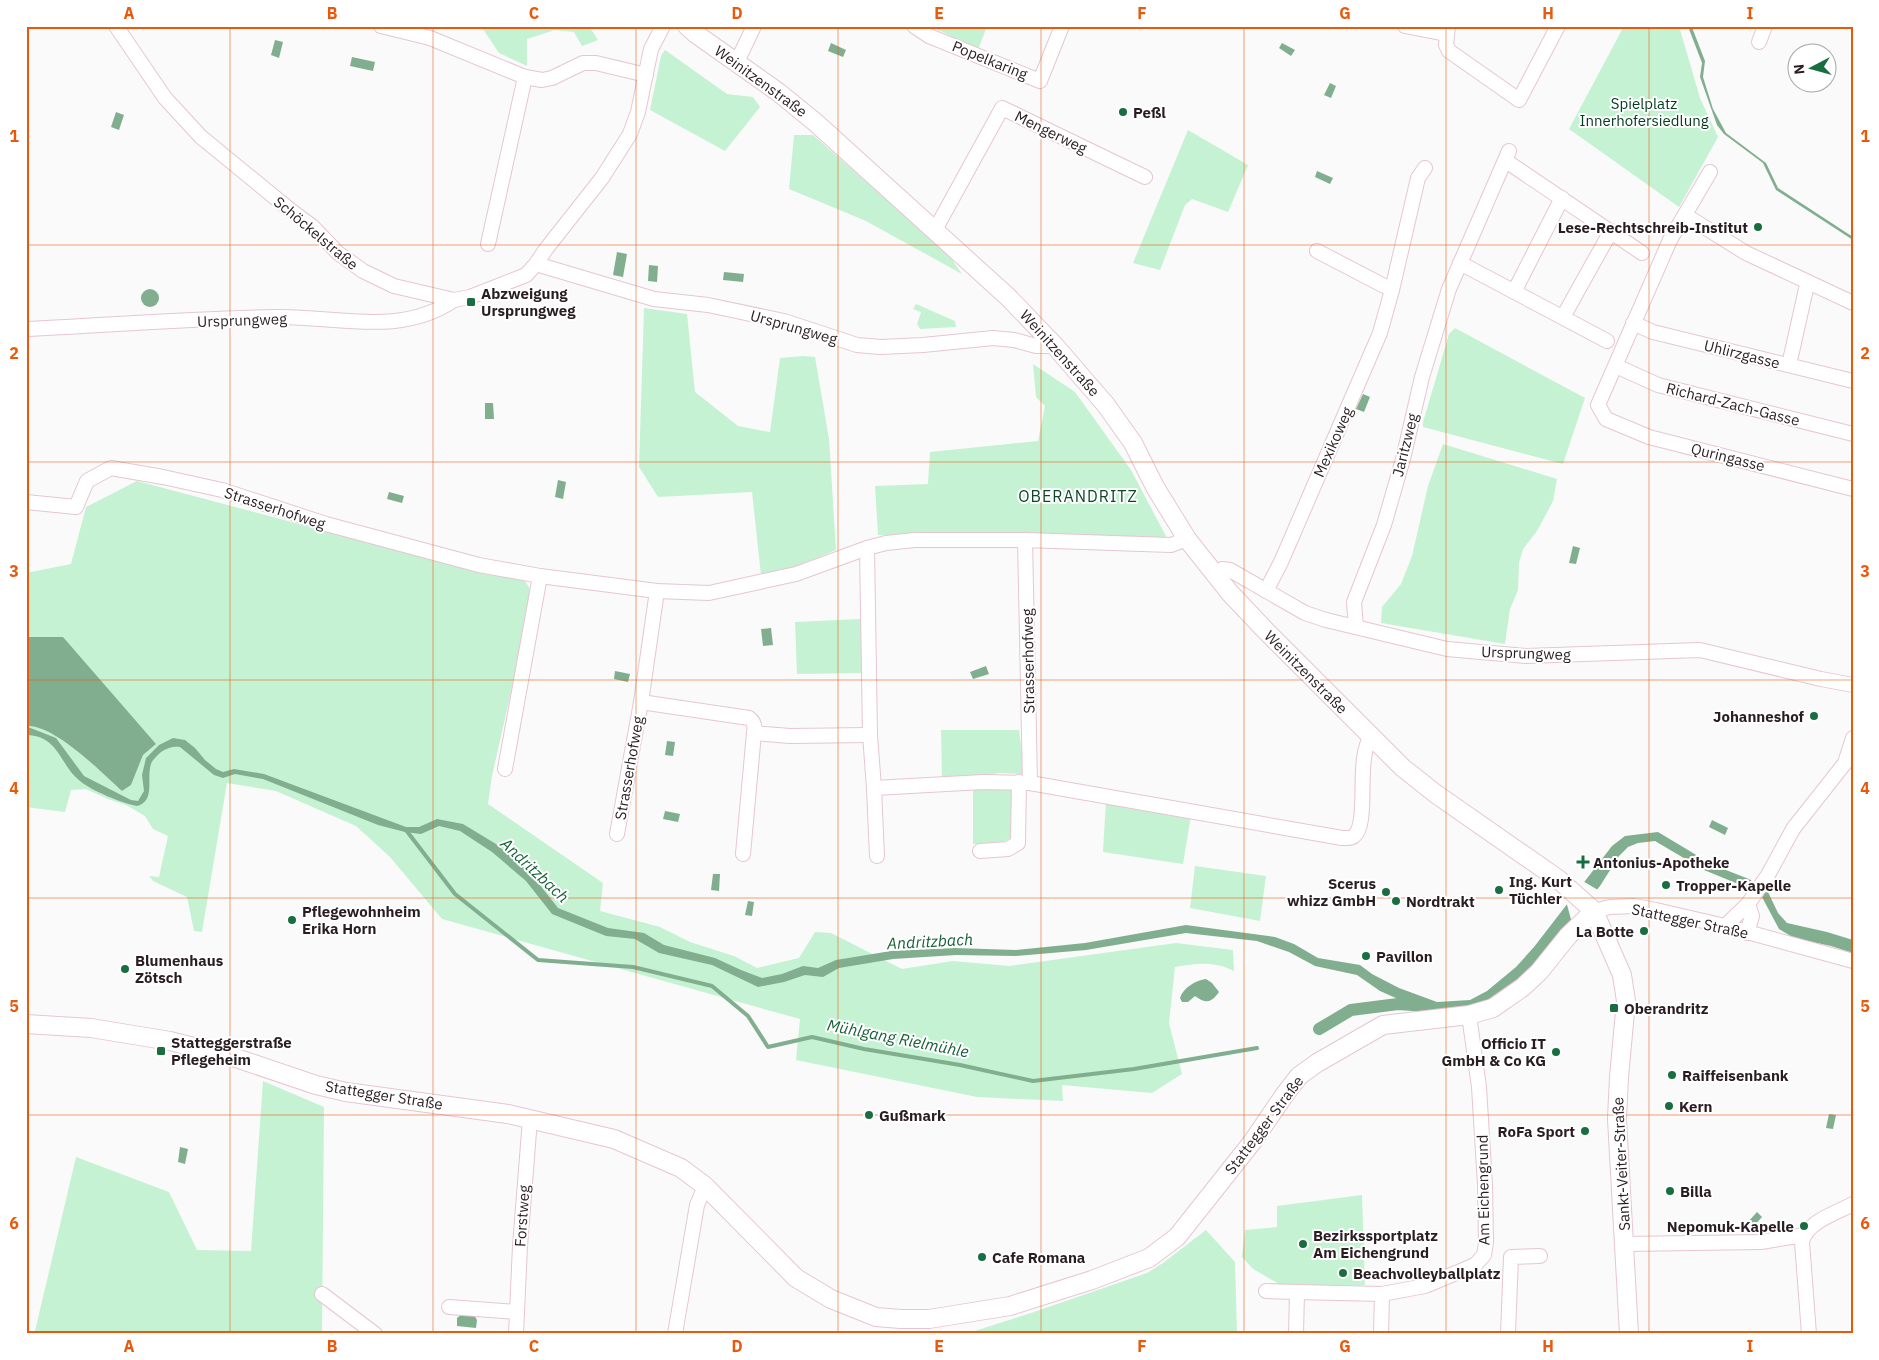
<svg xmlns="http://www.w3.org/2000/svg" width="1879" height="1360" font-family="'IBM Plex Sans',sans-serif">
<rect width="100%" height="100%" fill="#fafafa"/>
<g fill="#c5f2d2">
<polygon points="481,26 589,26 598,40 582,46 574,32 555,30 527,39 527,66 499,53"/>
<polygon points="936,26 987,26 978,50 935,28"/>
<polygon points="1624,26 1679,26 1700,98 1718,137 1679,207 1569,129"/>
<polygon points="665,50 727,94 753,97 760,107 725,151 650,110 661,56"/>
<polygon points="1188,130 1248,165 1228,212 1192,199 1185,205 1160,270 1133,263"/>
<polygon points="794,135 813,135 948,254 962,274 866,221 789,189"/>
<polygon points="916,304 955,321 956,327 920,329 917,324 921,312 913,309"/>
<polygon points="644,308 687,314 695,392 738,426 770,432 780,358 803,356 815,357 829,439 836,550 789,569 761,575 752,492 658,497 639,467"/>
<polygon points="1455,328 1585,398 1563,464 1423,427 1423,422 1449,334"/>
<polygon points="1033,364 1075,392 1131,470 1168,540 1027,535 878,535 875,486 928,484 930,452 1038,441 1045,406 1036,397"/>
<polygon points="1443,444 1557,479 1553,501 1537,531 1523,549 1519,563 1518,590 1510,609 1505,644 1381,623 1382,607 1401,584 1412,556 1428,486"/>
<path d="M137,481L424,557L524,579L533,594L492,776L488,804L603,883L600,911L660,927L690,942L734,956L757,968L799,958L815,932L831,933L902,969L953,961L1009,966L1176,943L1233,950L1234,971C1215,961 1197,963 1175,967L1169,1023L1182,1074L1152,1093L1062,1085L1063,1101L977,1097L796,1060L800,1019L442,919L390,857L356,826L276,791L227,783L202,932L194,931L187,897L153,881L149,876L159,877L168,836L153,829L145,816L126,805L108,799L86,789L71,790L65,812L26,807V726C54,724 101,772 122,791L131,785L143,755L156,744L41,638L26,637V573L71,564L86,507Z"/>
<polygon points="861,619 863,673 797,674 795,622"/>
<polygon points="941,730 1019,730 1024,768 1022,774 1000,773 942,781"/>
<polygon points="973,785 1014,787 1011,838 1000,843 973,844"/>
<polygon points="1106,801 1191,815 1183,864 1103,852"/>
<polygon points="1195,866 1266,876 1260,921 1190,908"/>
<polygon points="263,1081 324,1107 322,1334 26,1334 26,1332 35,1331 76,1157 169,1192 197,1250 251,1251"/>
<polygon points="1362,1195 1365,1285 1322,1286 1279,1284 1253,1269 1242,1257 1245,1230 1277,1227 1277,1206"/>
<polygon points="1206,1230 1235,1262 1237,1334 965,1334 1031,1313 1147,1273 1163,1263"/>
</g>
<g fill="#81ae8f">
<polygon points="1690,26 1694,26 1693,30 1705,61 1703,77 1713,109 1726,133 1766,163 1778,188 1853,237 1853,240 1776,190 1763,163 1724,134 1717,125 1700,77 1702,63 1689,29"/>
<polygon points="275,40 283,42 279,58 271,55"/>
<polygon points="831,43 846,50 843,57 828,51"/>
<polygon points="1282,43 1295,50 1291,56 1279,48"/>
<polygon points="352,57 375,62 373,71 350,66"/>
<polygon points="1330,83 1336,86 1331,98 1324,95"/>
<polygon points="116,112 124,115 119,130 111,127"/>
<polygon points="1317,171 1333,178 1330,184 1315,177"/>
<polygon points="617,252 627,254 623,277 613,275"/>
<polygon points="649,265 658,266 657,282 648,281"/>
<polygon points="724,272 744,274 743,282 723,280"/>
<circle cx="150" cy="298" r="9"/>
<polygon points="1363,394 1370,397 1364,412 1356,409"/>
<polygon points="485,403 493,403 494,419 485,419"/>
<polygon points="558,480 566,482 563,499 555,497"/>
<polygon points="389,492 404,496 402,503 387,499"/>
<polygon points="1573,546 1580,548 1576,564 1569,563"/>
<polygon points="771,628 773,645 763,646 761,629"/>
<path d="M26,637H63L156,744L143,755L131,785L122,791C101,772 54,724 26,726Z"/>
<polygon points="986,666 989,674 973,679 970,672"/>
<polygon points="615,671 630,674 628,682 614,679"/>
<path d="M28,727L56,738L84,776L131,800L138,801L144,791L142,775L146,758L159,745L173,738L185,740L195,748L205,760L216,769L223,772L234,769L264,774L406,827H419L437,819L463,824L496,844L532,875L558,908L608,928L644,933L664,945L715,958L741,970L762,978L782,974L803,966L818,968L836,960L891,951L955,948L1016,950L1085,943L1186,925L1275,937L1294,944L1318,958L1360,965L1372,974L1399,988L1437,1002L1470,1000L1487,991L1516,967L1534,947L1612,846L1625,836L1658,832L1713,865L1749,879L1768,892L1778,913L1787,923L1827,932L1853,940V953L1831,946L1794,938L1779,929L1762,897L1748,888L1704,870L1655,841L1638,843L1628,847L1619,856L1600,886L1528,972L1490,1003L1467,1011H1425L1380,991L1357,975L1315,966L1289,952L1257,941L1186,933L1086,950L1015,956L956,955L893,959L839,968L823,977L805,975L784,982L758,987L712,965L659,953L635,939L606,936L552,914L526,881L492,852L460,831L439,826L421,834L405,832L378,825L263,779L235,774L223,778L214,775L180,747C173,746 167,748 161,752C158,755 152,760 151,764C146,778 156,801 137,806C122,803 92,791 80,781C60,766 59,735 26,735V728Z"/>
<polygon points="667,741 675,742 673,756 665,755"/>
<polygon points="665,811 680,814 678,822 663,819"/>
<polygon points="1712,820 1728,828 1725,835 1709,827"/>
<polygon points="713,874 720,874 719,891 711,890"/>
<polygon points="748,901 754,902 752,916 745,915"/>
<path d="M1206,979L1212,983L1219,992C1211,1003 1206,1004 1195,996L1188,1002H1182L1180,998C1183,988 1196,980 1206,979Z"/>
<polygon points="1829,1114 1836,1115 1833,1129 1826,1128"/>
<polygon points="180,1147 188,1149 185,1164 178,1162"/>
<polygon points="1757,1212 1762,1217 1753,1227 1748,1222"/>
<polygon points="462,1314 474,1315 477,1320 476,1328 457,1326 457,1318"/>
</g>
<polygon fill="#fafafa" points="1581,880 1598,890 1572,923 1566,901"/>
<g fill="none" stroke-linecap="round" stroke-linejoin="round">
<polyline stroke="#81ae8f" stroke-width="4" points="406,830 455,894 538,960 633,967 712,986 748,1016 768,1047 812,1037 864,1049 960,1065 1033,1081 1134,1069 1257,1048"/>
<polyline stroke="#81ae8f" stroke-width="12" points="1319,1029 1351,1010 1398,1004 1428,1006"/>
<g stroke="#e8c5d1" stroke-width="16">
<g id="minor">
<polyline points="116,26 165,98 201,137 289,209 313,227 338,253 363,271 394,286 454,300 470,297 526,275 536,264 546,249 602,178 630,134 638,112 651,49 663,26"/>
<polyline points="381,26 430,38 525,77 542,80 552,78 583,63 596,63 646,75"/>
<polyline points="914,26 929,36 1040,81 1062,26"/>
<polyline points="1405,26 1446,34"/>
<polyline points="1448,26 1446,45 1449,51 1519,100 1558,26"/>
<polyline points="1759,42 1765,26"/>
<polyline points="737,62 754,26"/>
<polyline points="1506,161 1642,253"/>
<polyline points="1710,172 1670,240 1598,405 1606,419 1649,437 1853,489"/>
<polyline points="1685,215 1746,253 1853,303"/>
<polyline points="935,230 1002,108 1145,177"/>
<polyline points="488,244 525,77"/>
<polyline points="1317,251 1392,290"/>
<polyline points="1460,263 1607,341"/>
<polyline points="536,264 654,299 708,305 784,321 857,345 881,347 923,345 993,338 1014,340 1036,346 1055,346"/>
<polyline points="1514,292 1562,198"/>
<polyline points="1563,317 1611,231"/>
<polyline points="1633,323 1653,332 1853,381"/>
<path d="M26,329C109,325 193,318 277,317C337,316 400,337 454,300"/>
<polyline points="1789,365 1806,289 1809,283"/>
<polyline points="1616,366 1658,385 1853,434"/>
<polyline points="26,502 76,507 87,481 111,468 163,477 222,490 326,524 479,565 540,576 657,591 709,593 796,574 867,548 886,543 915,540 1025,540"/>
<polyline points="867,548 870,735 874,788"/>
<polyline points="1215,575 1222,569 1230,570 1305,613 1326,620 1447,649 1526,656 1700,650 1821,679 1853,685"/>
<polyline points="1266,591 1281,562 1380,333 1392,290 1418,178 1425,168"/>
<polyline points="1356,627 1354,602 1384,525 1403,459 1422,377 1449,289 1509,151"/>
<polyline points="641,702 657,591"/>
<polyline points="505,769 540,576"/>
<polyline points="1030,783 1025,540 1171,545 1187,539"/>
<path d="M617,834L641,702L749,718C755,722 755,727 754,733L790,736L870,735"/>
<polyline points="980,851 1008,849 1018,843 1019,782"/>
<polyline points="743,854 754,733"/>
<path d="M877,856L874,788L983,782L1030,783L1342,838C1346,838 1350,839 1354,836C1370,823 1355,758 1371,737"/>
<polyline points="1594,911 1610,907 1634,906 1656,910 1725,926 1853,961"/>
<polyline points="1725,926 1748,904 1768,875 1793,829 1845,763 1853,738"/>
<polyline points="1747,933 1752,916 1748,904"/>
<polyline points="1625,1244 1761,1242 1804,1235"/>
<polyline points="1266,1291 1297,1292"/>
<polyline points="322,1294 375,1334"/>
<polyline points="449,1307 517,1312"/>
<polyline points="516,1334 520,1246 530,1119"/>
<polyline points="675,1334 697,1205 705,1186"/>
<polyline points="1296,1334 1297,1292 1382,1294 1425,1286 1475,1265 1484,1255 1486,1243 1485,1185 1479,1087 1469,1015"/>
<polyline points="1381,1334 1382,1294"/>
<polyline points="1508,1334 1511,1257 1540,1256"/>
<path d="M1809,1334L1802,1242C1806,1222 1836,1213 1853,1204"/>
</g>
</g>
<g stroke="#e8c5d1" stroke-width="20">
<g id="major">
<polyline points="687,26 696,34 778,92 815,122 1008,297 1055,346 1106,405 1133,443 1155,487 1187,539 1230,593 1266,631 1403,768 1436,794 1558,879 1594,911 1622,975 1626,1001 1619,1077 1617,1119 1629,1334"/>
<polyline points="26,1024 91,1028 170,1041 233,1057 316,1085 346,1092 508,1114 614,1139 681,1168 705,1186 796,1278 831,1299 876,1317 901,1319 929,1319 1010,1306 1092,1280 1149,1258 1177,1237 1253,1141 1285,1094 1299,1076 1317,1063 1383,1025 1469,1015 1493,1008 1523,987 1539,972 1568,936 1594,911"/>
</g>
</g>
<use href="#minor" stroke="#fff" stroke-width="14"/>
<use href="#major" stroke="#fff" stroke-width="18"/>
</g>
<path fill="none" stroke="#e8590c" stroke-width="1" stroke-opacity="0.55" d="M230,26V1334M433,26V1334M636,26V1334M838,26V1334M1041,26V1334M1244,26V1334M1446,26V1334M1649,26V1334M26,245H1853M26,462H1853M26,680H1853M26,898H1853M26,1115H1853"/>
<g fill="#196e40" stroke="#fff" stroke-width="2">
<circle cx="1123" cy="112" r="5"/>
<circle cx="1758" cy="227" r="5"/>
<rect x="466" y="297" width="10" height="10" rx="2.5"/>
<circle cx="1814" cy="716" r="5"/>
<path d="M1580.5 854.5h5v5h5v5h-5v5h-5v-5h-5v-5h5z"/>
<circle cx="1666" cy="885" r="5"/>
<circle cx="1499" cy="890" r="5"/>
<circle cx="1386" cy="892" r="5"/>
<circle cx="1396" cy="901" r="5"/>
<circle cx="292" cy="920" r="5"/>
<circle cx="1644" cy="931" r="5"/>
<circle cx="1366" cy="956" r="5"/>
<circle cx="125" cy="969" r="5"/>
<rect x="1609" y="1003" width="10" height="10" rx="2.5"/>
<rect x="156" y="1046" width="10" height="10" rx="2.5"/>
<circle cx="1556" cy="1052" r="5"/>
<circle cx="1672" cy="1075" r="5"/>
<circle cx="1669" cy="1106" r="5"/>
<circle cx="869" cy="1115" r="5"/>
<circle cx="1585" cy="1131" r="5"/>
<circle cx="1670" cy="1191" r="5"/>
<circle cx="1804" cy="1226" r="5"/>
<circle cx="1303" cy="1244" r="5"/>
<circle cx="982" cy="1257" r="5"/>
<circle cx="1343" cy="1273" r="5"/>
</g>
<g text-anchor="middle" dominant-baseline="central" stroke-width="4" stroke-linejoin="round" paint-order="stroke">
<g font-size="15" fill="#2a1d22" stroke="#fff">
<text transform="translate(990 60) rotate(22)">Popelkaring</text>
<text transform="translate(761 81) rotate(36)">Weinitzenstraße</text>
<text transform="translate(1051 132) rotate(26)">Mengerweg</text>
<text transform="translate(316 233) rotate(40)">Schöckelstraße</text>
<text transform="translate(242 320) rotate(-2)">Ursprungweg</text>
<text transform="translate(794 327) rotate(16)">Ursprungweg</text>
<text transform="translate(1060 353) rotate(48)">Weinitzenstraße</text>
<text transform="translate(1742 354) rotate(14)">Uhlirzgasse</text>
<text transform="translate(1733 404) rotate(14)">Richard-Zach-Gasse</text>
<text transform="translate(1333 442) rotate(-66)">Mexikoweg</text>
<text transform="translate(1405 445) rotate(-76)">Jaritzweg</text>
<text transform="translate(1728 457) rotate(14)">Quringasse</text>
<text transform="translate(275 508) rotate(18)">Strasserhofweg</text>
<text transform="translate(1526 653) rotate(2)">Ursprungweg</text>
<text transform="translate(1028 661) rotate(-91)">Strasserhofweg</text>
<text transform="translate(1306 672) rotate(45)">Weinitzenstraße</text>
<text transform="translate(629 768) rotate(-80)">Strasserhofweg</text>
<text transform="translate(1690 921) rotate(12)">Stattegger Straße</text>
<text transform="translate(384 1095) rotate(9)">Stattegger Straße</text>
<text transform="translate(1264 1125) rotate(-53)">Stattegger Straße</text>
<text transform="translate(1621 1164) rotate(-93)">Sankt-Veiter-Straße</text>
<text transform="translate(1483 1190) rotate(-91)">Am Eichengrund</text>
<text transform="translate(522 1216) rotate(-86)">Forstweg</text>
</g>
<g font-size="15" fill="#00391b" stroke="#fff">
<text x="1644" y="103">Spielplatz<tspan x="1644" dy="17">Innerhofersiedlung</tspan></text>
</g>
<g font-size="15" font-weight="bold" fill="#2a1d22" stroke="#fff" text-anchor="start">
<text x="1133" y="112">Peßl</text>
<text x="1748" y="227" text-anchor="end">Lese-Rechtschreib-Institut</text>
<text x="481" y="293">Abzweigung<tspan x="481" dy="17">Ursprungweg</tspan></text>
<text x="1804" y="716" text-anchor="end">Johanneshof</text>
<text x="1593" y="862">Antonius-Apotheke</text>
<text x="1509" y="881">Ing. Kurt<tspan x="1509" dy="17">Tüchler</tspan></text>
<text x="1376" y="883" text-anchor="end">Scerus<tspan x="1376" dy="17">whizz GmbH</tspan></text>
<text x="1676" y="885">Tropper-Kapelle</text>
<text x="1406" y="901">Nordtrakt</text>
<text x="302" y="911">Pflegewohnheim<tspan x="302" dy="17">Erika Horn</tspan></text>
<text x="1634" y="931" text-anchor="end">La Botte</text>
<text x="1376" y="956">Pavillon</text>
<text x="135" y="960">Blumenhaus<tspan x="135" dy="17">Zötsch</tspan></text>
<text x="1624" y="1008">Oberandritz</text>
<text x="171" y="1042">Statteggerstraße<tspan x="171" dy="17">Pflegeheim</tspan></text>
<text x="1546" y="1043" text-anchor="end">Officio IT<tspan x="1546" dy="17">GmbH &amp; Co KG</tspan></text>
<text x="1682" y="1075">Raiffeisenbank</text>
<text x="1679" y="1106">Kern</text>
<text x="879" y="1115">Gußmark</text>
<text x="1575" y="1131" text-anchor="end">RoFa Sport</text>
<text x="1680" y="1191">Billa</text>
<text x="1794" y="1226" text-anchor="end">Nepomuk-Kapelle</text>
<text x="1313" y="1235">Bezirkssportplatz<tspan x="1313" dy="17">Am Eichengrund</tspan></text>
<text x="992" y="1257">Cafe Romana</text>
<text x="1353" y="1273">Beachvolleyballplatz</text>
</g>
<g font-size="16" letter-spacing="1" fill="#0f4829" stroke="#fff">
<text x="1078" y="496">OBERANDRITZ</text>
</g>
<g font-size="16" font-style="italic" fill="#186139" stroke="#fff">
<text transform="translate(535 870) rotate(43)">Andritzbach</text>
<text transform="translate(930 941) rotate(-3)">Andritzbach</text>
<text transform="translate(898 1038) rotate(11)">Mühlgang Rielmühle</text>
</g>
</g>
<rect width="1879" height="1360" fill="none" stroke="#ffffff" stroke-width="55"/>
<g transform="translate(1812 68) rotate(264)"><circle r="24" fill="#ffffff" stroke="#aaa5a7"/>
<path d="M0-4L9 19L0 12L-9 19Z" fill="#196e40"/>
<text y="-8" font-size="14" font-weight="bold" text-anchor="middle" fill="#2a1d22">N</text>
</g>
<rect x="28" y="28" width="1824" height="1304" fill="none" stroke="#e8590c" stroke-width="2"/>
<g font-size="16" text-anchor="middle" font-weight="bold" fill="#e8590c">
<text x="129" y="19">A</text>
<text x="332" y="19">B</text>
<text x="534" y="19">C</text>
<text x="737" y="19">D</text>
<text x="939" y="19">E</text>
<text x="1142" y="19">F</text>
<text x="1345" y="19">G</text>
<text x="1548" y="19">H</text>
<text x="1750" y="19">I</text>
<text x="14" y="142">1</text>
<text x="1865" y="142">1</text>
<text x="14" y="359">2</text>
<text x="1865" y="359">2</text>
<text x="14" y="577">3</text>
<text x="1865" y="577">3</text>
<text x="14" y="794">4</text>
<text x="1865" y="794">4</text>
<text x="14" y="1012">5</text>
<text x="1865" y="1012">5</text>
<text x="14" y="1229">6</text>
<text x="1865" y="1229">6</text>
<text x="129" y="1352">A</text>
<text x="332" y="1352">B</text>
<text x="534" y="1352">C</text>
<text x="737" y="1352">D</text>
<text x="939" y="1352">E</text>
<text x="1142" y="1352">F</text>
<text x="1345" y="1352">G</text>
<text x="1548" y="1352">H</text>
<text x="1750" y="1352">I</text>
</g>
</svg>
